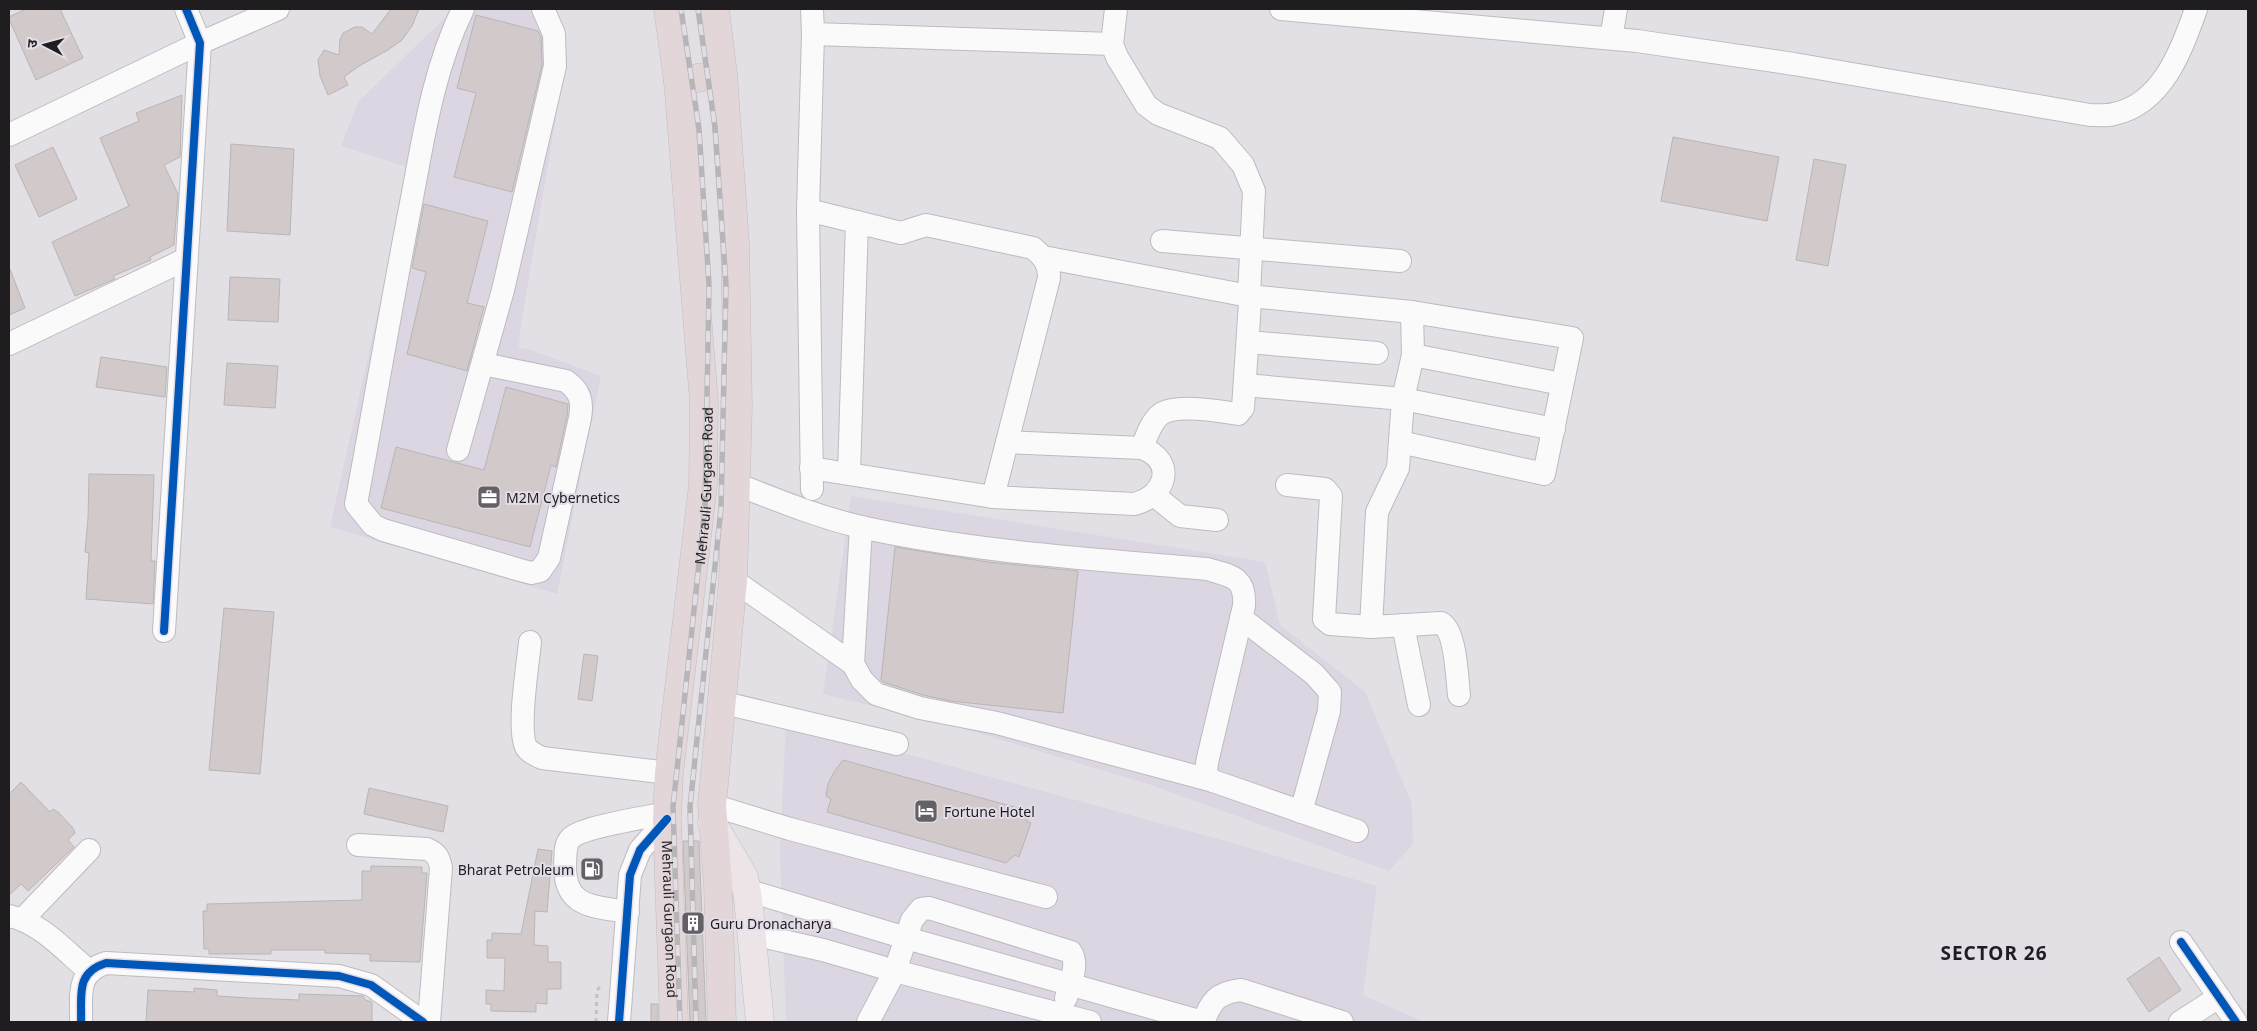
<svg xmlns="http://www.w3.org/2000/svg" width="2257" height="1031" font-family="'Noto Sans','Noto Sans Devanagari',sans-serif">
<rect width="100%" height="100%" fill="#e3e0e5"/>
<g fill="#dcd5e2">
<polygon points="454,9 553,9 567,52 520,331 519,348 531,350 601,376 557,594 330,527 410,168 341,146 358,102"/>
<polygon points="851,496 1265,562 1280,625 1365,692 1412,804 1413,844 1389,871 1151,785 955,726 823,694"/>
<polygon points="786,721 1236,844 1377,886 1363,995 1424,1022 786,1022 780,851"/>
</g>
<g fill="#d2caca" stroke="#b8b5b6">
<polygon points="26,9 60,9 83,58 36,80 9,19 9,17"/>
<polygon points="391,9 419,9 412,26 402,40 388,50 359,66 344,77 348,85 328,95 320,76 318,60 324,50 339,55 340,40 343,33 355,27 362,27 372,34"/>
<polygon points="476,15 538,31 541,37 542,65 512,192 454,177 476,93 457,88"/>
<polygon points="182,95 180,157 164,165 178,194 174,245 150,257 151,260 113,276 115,279 75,296 52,242 129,206 100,138 139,121 136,113"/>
<polygon points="1673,137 1779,157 1767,221 1661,201"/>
<polygon points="231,144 294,149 290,235 227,231"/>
<polygon points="53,147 77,199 39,217 15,165"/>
<polygon points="1814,159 1846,165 1828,266 1796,260"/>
<polygon points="424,204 488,221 467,303 484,307 467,371 407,354 426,272 412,268"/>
<polygon points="10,269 25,308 9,315 9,270"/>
<polygon points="230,277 280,279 278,322 228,320"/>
<polygon points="101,357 167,367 165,397 96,387"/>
<polygon points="227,363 278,366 275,408 224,405"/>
<polygon points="506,387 568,404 567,416 556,467 551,465 530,547 381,508 396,447 484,470"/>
<polygon points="89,474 154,475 151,561 155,561 153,604 86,599 89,553 85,552 88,518"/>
<polygon points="895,547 988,562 1078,571 1063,713 951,701 923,695 883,682 881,680"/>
<polygon points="224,608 274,612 260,774 209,770"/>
<polygon points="584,654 598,656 592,701 578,699"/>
<polygon points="843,760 1025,810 1027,822 1031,823 1019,857 1015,855 1006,863 827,812 831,799 826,796 828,784 834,772"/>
<polygon points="21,782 50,812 53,809 58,812 73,828 75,833 68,840 74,847 28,891 21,884 9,895 9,794"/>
<polygon points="369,788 448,806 443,832 364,814"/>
<polygon points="683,841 699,841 706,1022 690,1022"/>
<polygon points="538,849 552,851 547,912 535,911 534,945 548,946 548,962 561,962 561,989 547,989 547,1004 536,1003 536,1012 491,1011 491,1004 486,1004 486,990 504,991 505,958 487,958 487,940 492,940 492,933 521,934"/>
<polygon points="371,866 422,867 422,873 427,873 420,962 370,961 370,954 325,953 325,950 271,950 271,954 209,954 209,949 204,949 203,911 207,911 207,904 362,900 362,871 371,871"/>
<polygon points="2159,957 2181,990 2149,1012 2127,979"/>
<polygon points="194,988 217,990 217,996 249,998 299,1000 299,994 363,996 365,1000 372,1002 372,1022 146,1022 148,990 194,992"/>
<rect x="651" y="1004" width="7" height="18"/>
</g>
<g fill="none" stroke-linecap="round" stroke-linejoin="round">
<g stroke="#bdbbbf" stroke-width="24">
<g id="minor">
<path d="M463,9C434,68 424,134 412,198C392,300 375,402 356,504L373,525L383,530L520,570L531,573L540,571L549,558L580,418C583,401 580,391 566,381L483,364"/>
<polyline points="812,9 813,34 808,210 812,489"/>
<polyline points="1116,9 1112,44 1117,57 1146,105 1158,114 1220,138 1243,165 1254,191 1249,296 1412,312 1572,338 1544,474 1400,442"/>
<path d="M1281,9L1637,41L1794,64L2090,115C2098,115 2106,116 2114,114C2162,104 2182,50 2196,9"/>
<polyline points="813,34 1112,44"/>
<polyline points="1611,38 1616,9"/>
<polyline points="9,135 200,43 278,9"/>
<path d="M808,210L901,233L926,225L1033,248C1044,257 1049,264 1049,278L993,497"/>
<polyline points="1162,241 1400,261"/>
<path d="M1043,257L1249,296L1250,302L1243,408L1238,414C1220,411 1176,404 1161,414C1151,421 1146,438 1142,448"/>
<polyline points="1248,342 1377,353"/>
<polyline points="9,344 186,259"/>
<polyline points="1413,355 1562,384"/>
<polyline points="1245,385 1403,399 1554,429"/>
<polyline points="458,450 503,290 555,66 554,34 543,9"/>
<path d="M811,468L993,497L1134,504C1167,496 1176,461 1142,448L1007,442"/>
<polyline points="849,473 857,222"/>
<path d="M736,484C777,500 818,517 861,527C974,552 1092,559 1207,569C1230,576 1246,576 1244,606L1208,758C1206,769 1204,774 1213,781L1357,831"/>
<polyline points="1287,485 1325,489 1331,496 1324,619 1330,624 1371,627 1377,512 1398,468 1403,399 1413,355 1412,312"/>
<polyline points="1154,495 1180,516 1217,520"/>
<polyline points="733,580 853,664 862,680 876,694 920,708 997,723 1213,781"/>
<polyline points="1241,618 1314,674 1330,692 1329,711 1301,812"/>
<polyline points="1403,625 1419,705"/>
<path d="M1371,627L1441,623C1456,631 1457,678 1459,695"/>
<polyline points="164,631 200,43 186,9"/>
<path d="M530,642C528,665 517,728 526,747C529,752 536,755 542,758L669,773"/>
<polyline points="853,664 861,527"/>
<polyline points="720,702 897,744"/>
<polyline points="712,805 790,829 1046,897"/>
<path d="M358,845L427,849C436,853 439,857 441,868L429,1022"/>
<polyline points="746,890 906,938 1203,1022"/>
<path d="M628,912C593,906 564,908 565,864C566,855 564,845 571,838C582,827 648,817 667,813"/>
<path d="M9,916C40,922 65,951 89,971"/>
<polyline points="23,919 89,850"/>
<polyline points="752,934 823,950 895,971 1090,1022"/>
<polyline points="2181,942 2236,1022"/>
<path d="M81,1022C82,995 75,973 106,963L339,976L371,985L423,1022"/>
<polyline points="619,1022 630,875 640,850 667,819"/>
<path d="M868,1022L895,971L912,920L921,909L929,908L1071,952C1079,965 1070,984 1066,998"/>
<path d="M1203,1022C1212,1001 1216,993 1241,990L1342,1022"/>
<polyline points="2180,1022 2219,997"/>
</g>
</g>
<g stroke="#c0bec1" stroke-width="29">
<polyline id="major" points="712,823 744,877 748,898 760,1022"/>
</g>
<g stroke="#c0bec1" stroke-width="29">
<g id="highway">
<path id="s1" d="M668,9L678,81L704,402L703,485L669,773L667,819L674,1022"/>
<polyline points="715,9 723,74 735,243 738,407 733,580 712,805 718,885 722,1022"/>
<polyline points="678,81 723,74"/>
</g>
</g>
<polyline stroke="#c3c2c3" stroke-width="3" stroke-dasharray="4 4" stroke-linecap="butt" points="596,1022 597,991 600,986"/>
<use href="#minor" stroke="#fbfafb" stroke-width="22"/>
<use href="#major" stroke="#ece4e7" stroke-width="28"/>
<use href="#highway" stroke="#e2d6d9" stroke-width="28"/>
<g stroke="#b7b6b7" stroke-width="5.5">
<g id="rail">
<path id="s2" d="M680,1022L673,807L705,507L709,285L699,129L681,9"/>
<polyline points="696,1022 690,807 721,508 726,285 715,127 698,9"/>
</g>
</g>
<use href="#rail" stroke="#e3dde8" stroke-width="4" stroke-dasharray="11" stroke-linecap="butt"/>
<g stroke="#e3dde8" stroke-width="11">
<g id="cycleway">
<polyline points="164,631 200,43 186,9"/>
<polyline points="2181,942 2236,1022"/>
<path d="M81,1022C82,995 75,973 106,963L339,976L371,985L423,1022"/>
<polyline points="619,1022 630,875 640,850 667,819"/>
</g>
</g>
<use href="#cycleway" stroke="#0057b8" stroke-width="8"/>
</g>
<defs>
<g id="office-square" transform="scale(1.25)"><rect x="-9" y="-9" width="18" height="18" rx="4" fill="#646166" stroke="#e3dde8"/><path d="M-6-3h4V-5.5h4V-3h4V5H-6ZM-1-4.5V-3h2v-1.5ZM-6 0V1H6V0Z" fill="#fff"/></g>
<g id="hotel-square" transform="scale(1.25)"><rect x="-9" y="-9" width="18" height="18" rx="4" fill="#646166" stroke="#e3dde8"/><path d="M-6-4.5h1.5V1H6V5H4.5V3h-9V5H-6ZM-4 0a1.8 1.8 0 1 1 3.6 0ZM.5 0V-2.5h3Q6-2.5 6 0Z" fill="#fff"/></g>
<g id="fuel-square" transform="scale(1.25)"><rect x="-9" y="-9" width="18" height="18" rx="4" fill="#646166" stroke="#e3dde8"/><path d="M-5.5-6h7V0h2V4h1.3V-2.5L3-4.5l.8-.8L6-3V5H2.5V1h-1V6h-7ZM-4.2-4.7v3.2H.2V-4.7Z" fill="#fff"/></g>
<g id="building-square" transform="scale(1.25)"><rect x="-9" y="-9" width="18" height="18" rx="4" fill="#646166" stroke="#e3dde8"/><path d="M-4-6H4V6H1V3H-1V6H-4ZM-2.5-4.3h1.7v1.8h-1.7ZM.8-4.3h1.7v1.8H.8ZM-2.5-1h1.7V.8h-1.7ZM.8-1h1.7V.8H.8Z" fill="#fff"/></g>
</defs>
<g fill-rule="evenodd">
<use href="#office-square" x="489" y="497"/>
<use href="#hotel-square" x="926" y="811"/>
<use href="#fuel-square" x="592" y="869"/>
<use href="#building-square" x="693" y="923"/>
</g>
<g text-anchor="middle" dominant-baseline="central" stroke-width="4" stroke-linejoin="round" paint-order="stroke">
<g font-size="14" fill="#201d21" stroke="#e3dde8">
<text stroke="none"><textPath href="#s2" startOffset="538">Mehrauli Gurgaon Road</textPath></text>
<text stroke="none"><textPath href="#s1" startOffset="914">Mehrauli Gurgaon Road</textPath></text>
</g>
<g font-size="14" fill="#201d21" stroke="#e3dde8" text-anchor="start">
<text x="506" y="497">M2M Cybernetics</text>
<text x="944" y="811">Fortune Hotel</text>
<text x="574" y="869" text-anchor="end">Bharat Petroleum</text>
<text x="710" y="923">Guru Dronacharya</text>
</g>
<g font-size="19" font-weight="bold" letter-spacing="1" fill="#201d21" stroke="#e3dde8">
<text x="1994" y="953">SECTOR 26</text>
</g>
</g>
<rect width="2257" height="1031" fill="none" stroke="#201d21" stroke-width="20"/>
<g transform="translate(45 45) rotate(276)" stroke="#e3dde8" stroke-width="4" paint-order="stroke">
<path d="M0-4L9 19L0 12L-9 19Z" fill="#201d21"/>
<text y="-8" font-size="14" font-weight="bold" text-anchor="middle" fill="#201d21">उ</text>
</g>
</svg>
